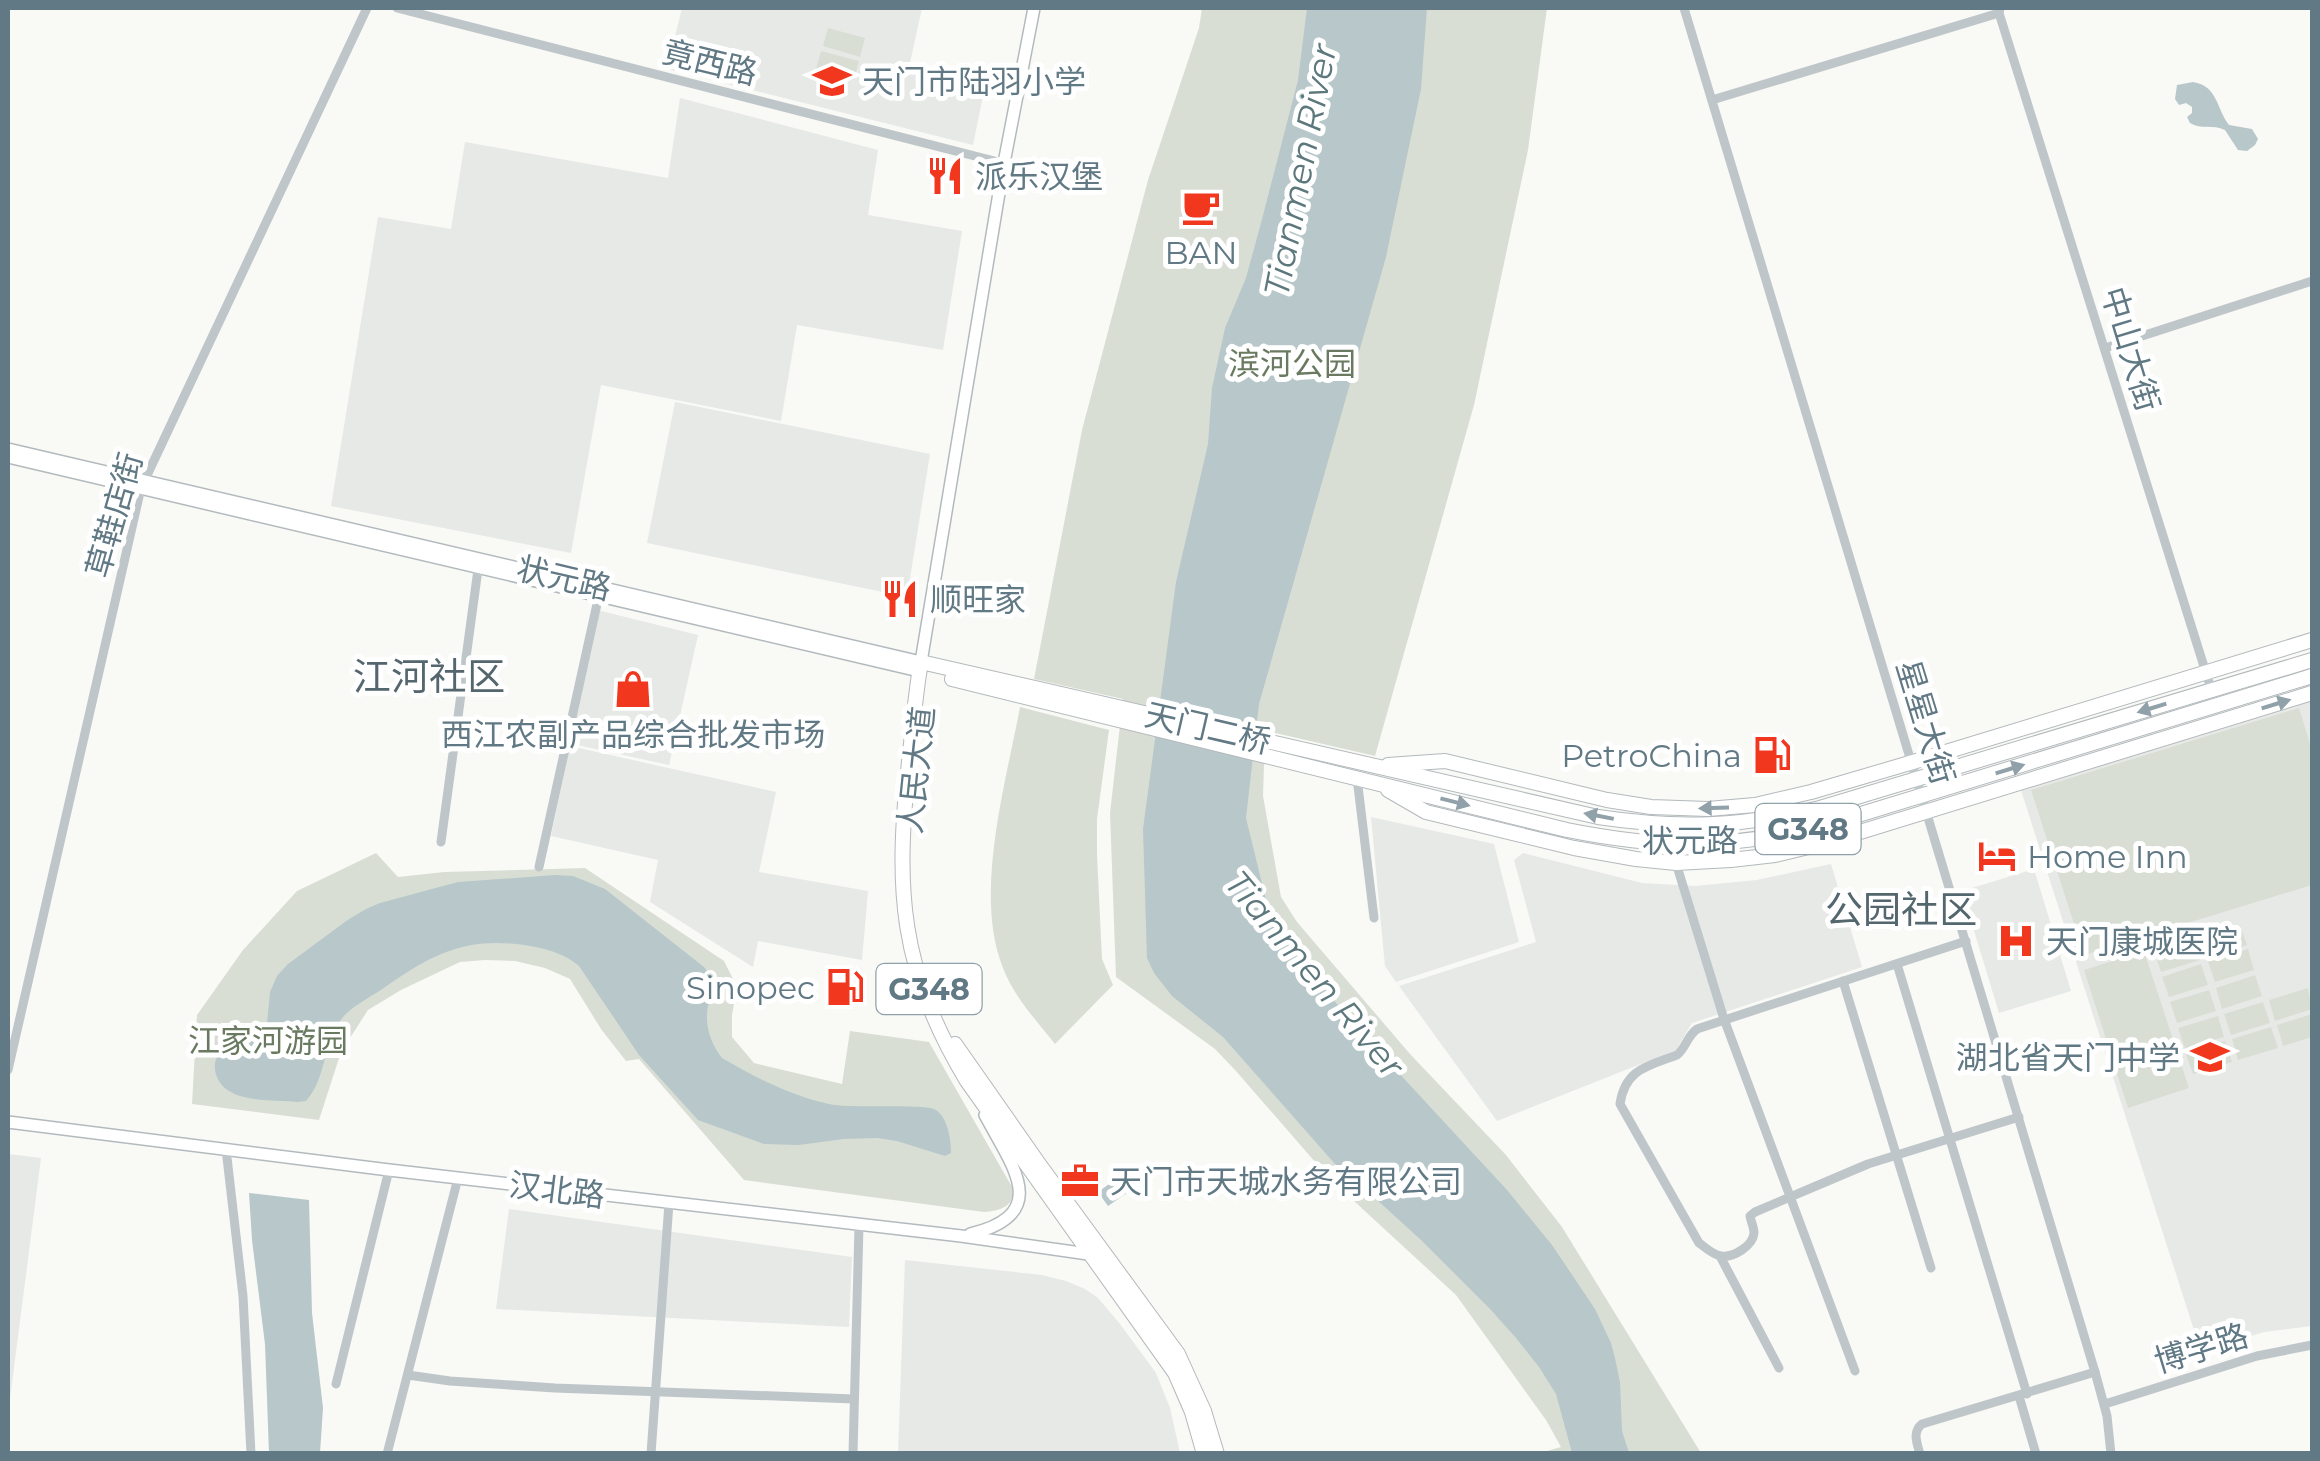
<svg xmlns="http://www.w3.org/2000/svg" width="2320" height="1461" font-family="Montserrat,'Noto Sans SC',sans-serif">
<rect width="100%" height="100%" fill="#f9f9f6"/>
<g fill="#e7e9e7">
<polygon points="682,8 922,8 908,72 984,91 973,145 667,69"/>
<polygon points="680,98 878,150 868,215 962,231 943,350 797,325 781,421 601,385 571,553 331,506 378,217 451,229 465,142 668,178"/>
<polygon points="675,402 930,454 907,597 647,543"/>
<polygon points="597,610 698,635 669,765 568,743"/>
<polygon points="2312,697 2312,1326 2264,1332 2201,1352 2020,787"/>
<polygon points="570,746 776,792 759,872 868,891 862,960 758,941 753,967 650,902 658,860 551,836"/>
<polygon points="1371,817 1494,844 1519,942 1396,982 1385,966"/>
<polygon points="1523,853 1642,883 1695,886 1757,880 1831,864 1862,967 1692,1023 1676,1050 1497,1121 1399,986 1536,942 1514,860"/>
<polygon points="2034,869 2071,991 1999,1013 1962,891"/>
<polygon points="8,1154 41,1158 8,1414"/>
<polygon points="509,1209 852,1257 849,1327 496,1309"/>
<polygon points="905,1260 1042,1275 1066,1281 1085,1289 1098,1298 1120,1324 1156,1373 1170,1408 1180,1453 898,1453"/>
</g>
<g fill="#d9ded5">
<polygon points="1202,8 1547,8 1528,150 1474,405 1375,756 1271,732 1264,766 1263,796 1281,897 1297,922 1410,1054 1506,1155 1562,1227 1701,1453 1540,1453 1561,1447 1546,1420 1456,1295 1329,1178 1236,1071 1215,1049 1116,977 1110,813 1123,699 1034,679 1082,430 1148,180 1199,28"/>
<polygon points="828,28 865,38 860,57 823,46"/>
<polygon points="821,51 859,61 854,80 816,69"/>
<path d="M1020,707L1109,730L1097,819V854L1102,959L1113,985L1055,1044C1036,1020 1014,997 1003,968C973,894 1006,783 1020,707Z"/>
<polygon points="2299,708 2312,750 2312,885 2084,955 2031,790"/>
<path d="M376,853L398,877L444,872L585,868L724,961L737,987L732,1015V1037L754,1063L842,1084L850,1031L929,1042L1012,1187C1016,1206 1001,1211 984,1212L744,1180L639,1059L626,1061L601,1029L570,979L545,968L515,961L485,960L460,962L401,990L368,1010L341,1052L319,1120L192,1104L197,1015L243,950L297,891Z"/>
<polygon points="2240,925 2247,945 2207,958 2201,937"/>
<polygon points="2193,939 2200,960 2161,972 2154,951"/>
<polygon points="2248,949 2254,970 2215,982 2208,962"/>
<polygon points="2144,951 2189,1088 2128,1108 2084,970"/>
<polygon points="2201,964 2208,985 2169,997 2162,977"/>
<polygon points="2255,975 2262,996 2222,1009 2216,988"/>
<polygon points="2308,988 2312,1009 2275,1021 2269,1000"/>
<polygon points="2209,990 2216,1011 2177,1023 2170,1002"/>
<polygon points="2263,1002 2270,1023 2231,1035 2224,1014"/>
<polygon points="2312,1014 2312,1037 2283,1046 2277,1025"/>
<polygon points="2218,1016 2224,1037 2185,1049 2178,1028"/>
<polygon points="2271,1027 2278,1048 2238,1060 2232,1039"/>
<polygon points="2225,1041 2232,1062 2193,1074 2186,1054"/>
</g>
<g fill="#b7c7ca">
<polygon points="1307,8 1427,8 1421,89 1386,257 1259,704 1246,818 1268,908 1283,936 1308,970 1359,1030 1507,1190 1552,1245 1595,1309 1611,1343 1615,1358 1620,1382 1622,1431 1629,1453 1572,1453 1556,1394 1539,1367 1516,1338 1491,1310 1422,1241 1363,1187 1347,1177 1327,1155 1223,1037 1172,996 1154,973 1147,958 1143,829 1176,582 1208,444 1212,388 1225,328 1246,278 1261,223 1298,80"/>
<path d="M2193,82C2218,86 2216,108 2229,125L2252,129L2258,139L2255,145L2247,151L2238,150L2225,130C2213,124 2201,130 2190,123L2187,117L2192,113V107L2186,103L2179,105L2175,99L2177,85Z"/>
<path d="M555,875L573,876L605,889L704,967C717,982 709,995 707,1013C706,1030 712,1045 722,1058C754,1077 792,1096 829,1104C851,1109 925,1103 936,1110C948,1118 951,1140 951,1153L945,1156L897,1141L877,1138L844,1139L799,1145L764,1144L698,1120L639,1055L579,966C565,954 548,949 530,946C467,935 431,954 381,990C368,998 353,1006 343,1017C323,1040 327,1078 306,1101L297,1102C270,1099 221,1105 215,1070C214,1060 217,1056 223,1049L251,1040L264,1031L267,1024L270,992L277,976L288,964L349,919L366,909L380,903L458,882Z"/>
<polygon points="1133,1167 1144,1181 1108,1206 1098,1192"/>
<polygon points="249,1193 309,1200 312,1313 323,1408 320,1453 269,1453 265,1344 252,1240"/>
</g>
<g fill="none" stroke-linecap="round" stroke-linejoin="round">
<g stroke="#b3babe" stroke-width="14">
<g id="major">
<polyline points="8,449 921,662 1004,163 1034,8"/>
<polyline points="8,457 919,671"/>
<polyline points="8,1122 389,1170 961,1236 1095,1255"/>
<path d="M970,1234C1053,1214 1012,1166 985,1115"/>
</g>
</g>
<g stroke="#b3b9bc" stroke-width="16">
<g id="highway">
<path d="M952,679L1567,830C1662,849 1728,849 1822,826L2312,676"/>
<polyline points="1388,765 1445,761 1607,800 1651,807 1708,809 1755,805 1811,792 1913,762 2312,640"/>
<polyline points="1388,790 1426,812 1574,848 1636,859 1676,863 1731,860 1775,855 1821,844 2312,693"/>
<polyline points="955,1044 1039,1164 1178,1354 1204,1411 1217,1454"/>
<path d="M1204,1454L1192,1412L1175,1373L967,1081C899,969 895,888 909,762C913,728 915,695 921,662L1598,817C1679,829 1740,827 1820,808L2312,660"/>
</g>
</g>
<g stroke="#bfc6c9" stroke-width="9">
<polyline points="397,8 1010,165"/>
<polyline points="1684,8 2095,1372 2107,1416 2111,1454"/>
<polyline points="2000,8 1999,13 2212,692"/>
<polyline points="1712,100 1999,13"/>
<polyline points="2105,348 2312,281"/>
<polyline points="1357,778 1374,918"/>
<polyline points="441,842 479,562"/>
<polyline points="1676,863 1724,1019 1855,1371"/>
<polyline points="539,867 599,595"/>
<path d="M1966,941L1697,1029C1687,1036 1686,1048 1677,1055C1648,1066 1625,1069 1620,1104L1699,1243C1705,1247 1713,1255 1721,1256C1733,1258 1753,1246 1754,1233C1754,1227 1751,1222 1750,1216L1755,1212L1868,1164L2019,1117"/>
<polyline points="1897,964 2027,1394"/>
<polyline points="1843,981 1931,1268"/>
<polyline points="8,1070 141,488 367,8"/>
<polyline points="226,1149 243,1296 251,1454"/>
<polyline points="1720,1256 1779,1368"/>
<polyline points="408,1375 450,1381 555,1388 854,1399"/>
<polyline points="336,1384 389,1170"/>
<polyline points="2019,1396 2036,1454"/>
<polyline points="2105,1404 2257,1356 2312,1345"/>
<polyline points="387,1454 458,1178"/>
<polyline points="651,1454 669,1203"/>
<polyline points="853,1454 859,1226"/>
<path d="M1920,1454C1917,1443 1912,1432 1922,1424L2095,1372"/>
</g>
<use href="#major" stroke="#fff" stroke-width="11"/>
<use href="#highway" stroke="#fff" stroke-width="14"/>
</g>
<defs><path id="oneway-solid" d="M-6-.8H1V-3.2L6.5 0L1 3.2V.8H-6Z" transform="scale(2.5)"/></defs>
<g fill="#90a1a9">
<use href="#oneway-solid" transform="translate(2276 704) rotate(-17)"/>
<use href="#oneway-solid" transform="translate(2152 708) rotate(163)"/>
<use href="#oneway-solid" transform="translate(2010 769) rotate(-17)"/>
<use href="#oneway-solid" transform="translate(1455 802) rotate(14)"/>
<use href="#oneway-solid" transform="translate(1714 808) rotate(178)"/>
<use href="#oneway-solid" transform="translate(1599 816) rotate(-169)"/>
</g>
<defs>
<g id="school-bare" transform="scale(3)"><path d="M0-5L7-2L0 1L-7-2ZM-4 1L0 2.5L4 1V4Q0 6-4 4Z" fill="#f1371e" stroke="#fff" stroke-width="2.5" paint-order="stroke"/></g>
<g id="restaurant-bare" transform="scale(3)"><path d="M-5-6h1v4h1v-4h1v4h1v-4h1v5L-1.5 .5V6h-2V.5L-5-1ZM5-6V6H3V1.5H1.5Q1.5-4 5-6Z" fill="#f1371e" stroke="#fff" stroke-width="2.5" paint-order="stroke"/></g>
<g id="cafe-bare" transform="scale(3)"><path d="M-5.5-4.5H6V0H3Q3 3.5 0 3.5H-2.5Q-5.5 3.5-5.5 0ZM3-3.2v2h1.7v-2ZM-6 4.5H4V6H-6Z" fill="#f1371e" stroke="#fff" stroke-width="2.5" paint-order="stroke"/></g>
<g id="shop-bare" transform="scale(3)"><path d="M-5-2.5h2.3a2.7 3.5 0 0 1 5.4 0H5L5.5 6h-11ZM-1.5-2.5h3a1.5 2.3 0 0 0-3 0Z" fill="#f1371e" stroke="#fff" stroke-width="2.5" paint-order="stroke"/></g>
<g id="fuel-bare" transform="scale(3)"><path d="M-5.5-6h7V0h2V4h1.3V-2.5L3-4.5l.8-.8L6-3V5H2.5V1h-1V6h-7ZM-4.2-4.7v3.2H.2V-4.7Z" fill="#f1371e" stroke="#fff" stroke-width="2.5" paint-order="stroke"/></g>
<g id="hotel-bare" transform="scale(3)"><path d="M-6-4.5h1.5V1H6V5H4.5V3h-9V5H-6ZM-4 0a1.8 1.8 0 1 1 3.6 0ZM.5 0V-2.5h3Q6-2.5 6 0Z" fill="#f1371e" stroke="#fff" stroke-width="2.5" paint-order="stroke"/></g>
<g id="hospital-bare" transform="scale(3)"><path d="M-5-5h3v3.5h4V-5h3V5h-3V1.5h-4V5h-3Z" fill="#f1371e" stroke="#fff" stroke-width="2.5" paint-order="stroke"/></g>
<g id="office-bare" transform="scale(3)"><path d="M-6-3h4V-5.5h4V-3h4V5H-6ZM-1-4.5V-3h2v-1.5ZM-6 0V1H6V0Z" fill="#f1371e" stroke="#fff" stroke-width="2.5" paint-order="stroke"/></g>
</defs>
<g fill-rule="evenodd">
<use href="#school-bare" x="832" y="81"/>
<use href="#restaurant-bare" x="945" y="176"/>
<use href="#cafe-bare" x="1201" y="207"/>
<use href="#restaurant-bare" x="900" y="599"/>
<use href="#shop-bare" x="633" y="689"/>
<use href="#fuel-bare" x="1772" y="755"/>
<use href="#hotel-bare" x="1997" y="856"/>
<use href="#hospital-bare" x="2016" y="941"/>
<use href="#fuel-bare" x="845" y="987"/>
<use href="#school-bare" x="2210" y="1057"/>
<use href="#office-bare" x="1080" y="1181"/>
</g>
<g text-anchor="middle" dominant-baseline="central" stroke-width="10" stroke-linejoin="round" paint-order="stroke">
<g fill="#fff" stroke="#90a1a9" stroke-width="2.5">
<rect x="1755.5" y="804" width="105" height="50" rx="8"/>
<rect x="876.5" y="964" width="105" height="50" rx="8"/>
</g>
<g font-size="30" font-weight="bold" fill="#617984">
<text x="1808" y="829">G348</text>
<text x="929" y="989">G348</text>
</g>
<g font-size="32" fill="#617984" stroke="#fff">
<text transform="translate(710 62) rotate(14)">竟西路</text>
<text transform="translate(2131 349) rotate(73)">中山大街</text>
<text transform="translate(114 515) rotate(-74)">草鞋店街</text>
<text transform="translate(564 578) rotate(13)">状元路</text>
<text transform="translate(1926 722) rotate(73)">星星大街</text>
<text transform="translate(1208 728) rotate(13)">天门二桥</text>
<text transform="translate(916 770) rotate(-84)">人民大道</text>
<text x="1690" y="840">状元路</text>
<text transform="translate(557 1190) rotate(7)">汉北路</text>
<text transform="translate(2201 1348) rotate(-17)">博学路</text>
</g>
<g font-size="32" fill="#617984" stroke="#fff" text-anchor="start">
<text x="862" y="81">天门市陆羽小学</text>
<text x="975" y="176">派乐汉堡</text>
<text x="1201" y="252" text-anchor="middle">BAN</text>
<text x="930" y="599">顺旺家</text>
<text x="633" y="734" text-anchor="middle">西江农副产品综合批发市场</text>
<text x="1742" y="755" text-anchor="end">PetroChina</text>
<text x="2027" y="856">Home Inn</text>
<text x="2046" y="941">天门康城医院</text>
<text x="815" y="987" text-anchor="end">Sinopec</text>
<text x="2180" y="1057" text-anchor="end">湖北省天门中学</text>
<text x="1110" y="1181">天门市天城水务有限公司</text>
</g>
<g font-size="32" fill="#697a61" stroke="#fff">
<text x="1292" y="363">滨河公园</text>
<text x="268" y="1040">江家河游园</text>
</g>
<g font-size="35" font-style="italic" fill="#5d787d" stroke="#fff">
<text transform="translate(1300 170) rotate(-79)">Tianmen River</text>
<text transform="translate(1315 974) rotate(50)">Tianmen River</text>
</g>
<g font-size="38" fill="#54666e" stroke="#fff">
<text x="429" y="676">江河社区</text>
<text x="1901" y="909">公园社区</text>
</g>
</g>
<rect width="2320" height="1461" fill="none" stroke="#617984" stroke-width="20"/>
</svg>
